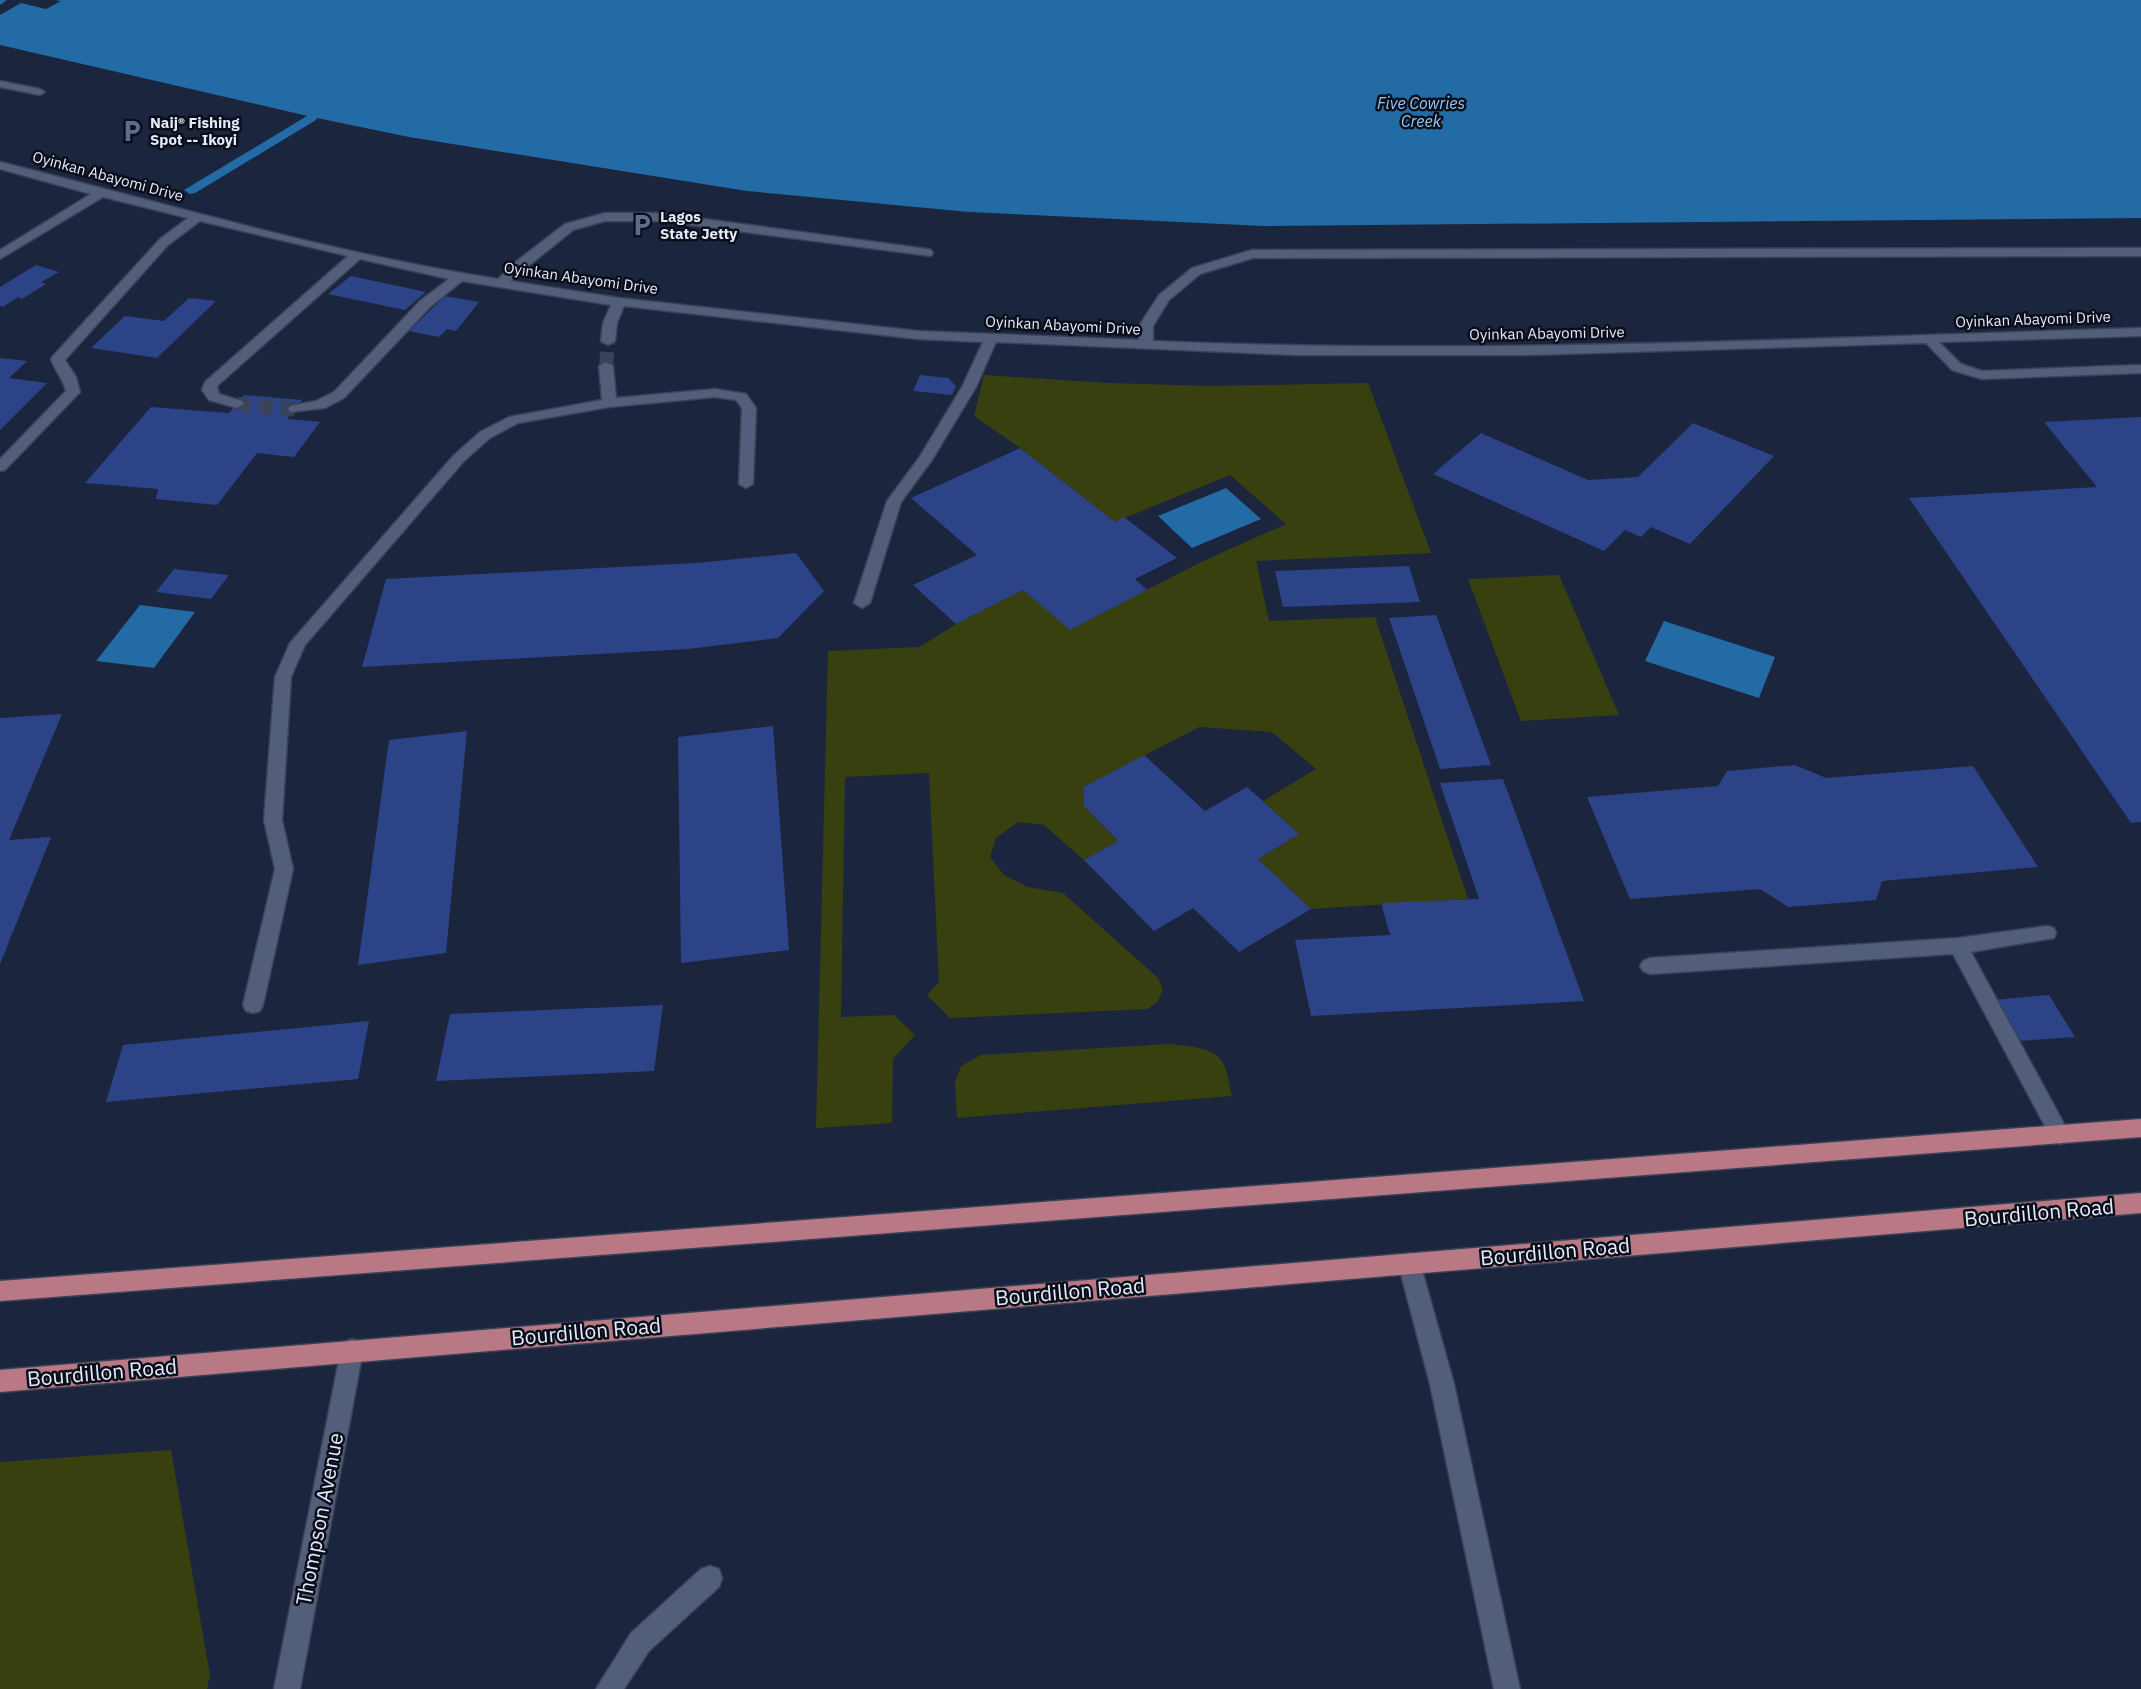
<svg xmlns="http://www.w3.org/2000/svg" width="2141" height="1689" font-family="'IBM Plex Sans',sans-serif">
<rect width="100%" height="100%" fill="#1b253d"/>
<g fill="#384010">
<polygon points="984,375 1109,383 1212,386 1368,383 1431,553 1256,561 1269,621 1375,617 1468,899 1311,909 1258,859 1299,834 1263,801 1316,769 1272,732 1199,727 1084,787 1084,806 1118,841 1084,860 1044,825 1018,822 996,838 990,857 1004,875 1028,887 1063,893 1158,978 1163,989 1158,1001 1148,1009 950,1018 927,995 939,982 929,773 845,777 841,1017 894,1015 915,1035 893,1059 892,1123 816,1128 828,651 920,647 956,624 1023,590 1070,629 1201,562 1286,524 1230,475 1115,522 1020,448 974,416"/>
<polygon points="1559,575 1619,715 1521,721 1468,579"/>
<path d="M1169,1044C1185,1046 1214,1046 1223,1063C1228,1072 1229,1086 1232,1096L957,1118L955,1082L961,1066L981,1055Z"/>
<polygon points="171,1450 210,1675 207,1689 0,1689 0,1462"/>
</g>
<g fill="#236ba5">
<polygon points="0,0 2141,0 2141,218 1264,226 969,212 747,191 409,137 312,117 0,45"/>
<polygon points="1226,488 1261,519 1192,548 1158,516"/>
<polygon points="140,605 195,612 154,668 96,661"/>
<polygon points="1664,621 1775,657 1759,698 1645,661"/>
</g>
<polygon fill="#1b253d" points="7,0 54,0 61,1 46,9 21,3 0,15 0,5"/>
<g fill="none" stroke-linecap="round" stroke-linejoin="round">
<polygon fill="#236ba5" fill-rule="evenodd" points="312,113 318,117 316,120 195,193 190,194 184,190"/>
</g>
<g fill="#2d4387">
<polygon points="36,265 59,272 41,282 46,284 22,299 18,297 3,307 0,306 0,287"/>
<polygon points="351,276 426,292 405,310 328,294"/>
<polygon points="445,296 479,302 456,331 447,329 439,337 409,331"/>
<polygon points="189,298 216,301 157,358 91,348 125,316 164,321"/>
<polygon points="0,358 27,361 9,378 47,383 0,430"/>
<polygon points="920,375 948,378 956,386 952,395 913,391"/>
<polygon points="244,395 302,400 287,419 320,422 294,457 257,453 217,505 156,499 158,489 85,483 151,407 229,413"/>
<polygon points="2141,417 2141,822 2131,823 1909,498 2097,487 2044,422"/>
<polygon points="1693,423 1774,456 1690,544 1651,527 1641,537 1625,530 1604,551 1433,474 1481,433 1588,480 1638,477"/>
<polygon points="1020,448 1115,522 1124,517 1177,558 1135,579 1147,590 1070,630 1023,590 956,624 913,585 977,555 911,498"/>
<polygon points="796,553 824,591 778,638 688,649 362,667 386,579 696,563"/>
<polygon points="1409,566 1420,602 1283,607 1275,571"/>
<polygon points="174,569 229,575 211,599 156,592"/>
<polygon points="1436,615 1491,765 1440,769 1389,618"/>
<polygon points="62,714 9,840 51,837 0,964 0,718"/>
<polygon points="773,726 789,950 681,963 678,737"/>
<polygon points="467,731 446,953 358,965 389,740"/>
<polygon points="1144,755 1205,811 1247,787 1263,801 1299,834 1258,859 1311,909 1239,952 1193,908 1154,931 1084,860 1118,841 1084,806 1084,787"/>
<polygon points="1795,765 1826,778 1973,766 2038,867 1882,881 1876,900 1788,907 1760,889 1630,899 1587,797 1718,786 1727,771"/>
<polygon points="1503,779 1584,1001 1311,1016 1295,940 1390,935 1381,903 1479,899 1440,783"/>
<polygon points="2049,995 2075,1037 2018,1041 1993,1000"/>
<polygon points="663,1005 654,1071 436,1081 450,1014"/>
<polygon points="369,1021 358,1079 106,1102 123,1045"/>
</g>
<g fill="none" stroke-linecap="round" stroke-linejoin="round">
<g stroke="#39435a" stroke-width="14" stroke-dasharray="14 8" stroke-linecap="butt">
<polyline points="606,366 608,341"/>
<polyline points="237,404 295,409"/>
</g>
<g stroke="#3b4257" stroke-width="3">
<g id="minor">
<polygon points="0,81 40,89 45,92 40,95 0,87"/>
<path d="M0,162C165,203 329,253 498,279L517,261L565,224L605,213H660L927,249L931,250L933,253L931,256L660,221H605L573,230L510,281L619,298L918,331L1139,340V326L1159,295L1192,268L1252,250L2141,248V256L1253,258L1200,274L1169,300L1153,326V341C1482,355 1811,338 2141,328V336L1939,342L1961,364L1982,371L2141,365V373L1982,379L1952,370L1926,343L1528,355H1296L996,342L976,387L932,460L901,502L870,603L862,608L854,603L887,501L919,458L962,387L983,342L918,339L624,306L617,323L615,341L608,345L601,341L603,323L611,305L462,281L430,307L344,398L325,408L290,412L288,409L290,406L316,401L334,392L420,301L449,279L360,259L217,386L219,394L242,401L244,404L237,408L209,400L202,390L205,382L348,256L200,221L168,245L65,360L76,377L80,392L5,470L0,471V459L66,391C63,379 55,371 51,359L53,356L160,239L188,218L103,197L0,259V250L91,194L0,169Z"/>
<polygon points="606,362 613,366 616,398 715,389 746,394 756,408 753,484 746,488 739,484 742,408 736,400 715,397 609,407 518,423 490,438 464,461 305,645 291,677 282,820 293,869 263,1005 260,1011 253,1013 246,1011 243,1005 275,869 264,820 275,677 290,643 454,455 480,432 509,417 602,400 599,366"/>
<polygon points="2047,926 2054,928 2056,933 2054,938 1971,952 2070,1135 2067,1141 2060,1144 2053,1141 1953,954 1650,974 1643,971 1640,966 1643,961 1650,958 1958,938"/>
<polygon points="1409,1253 1417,1256 1420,1263 1454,1384 1520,1689 1494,1689 1430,1384 1398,1263 1401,1256"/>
<polygon points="352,1339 360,1342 363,1350 300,1689 274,1689 341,1350 344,1342"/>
<polygon points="710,1566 719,1569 722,1578 719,1587 649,1651 624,1689 596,1689 631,1633 701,1569"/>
</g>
</g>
<g stroke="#3b4257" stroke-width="3">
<g id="major">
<polygon points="2141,1119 2141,1137 0,1301 0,1281"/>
<polygon points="2141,1193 2141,1213 0,1392 0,1370"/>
</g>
</g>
<use href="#minor" fill="#535e7a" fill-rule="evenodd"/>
<use href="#major" fill="#b87984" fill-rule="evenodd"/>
</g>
<defs>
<g id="parking-bare" transform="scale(1.8)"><path d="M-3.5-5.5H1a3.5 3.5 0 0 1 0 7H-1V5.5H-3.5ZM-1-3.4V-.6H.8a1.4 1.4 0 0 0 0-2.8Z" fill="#5c6f8a" stroke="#0a0e19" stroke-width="2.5" paint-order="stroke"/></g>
</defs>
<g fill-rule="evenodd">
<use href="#parking-bare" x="132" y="131"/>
<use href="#parking-bare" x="642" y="225"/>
</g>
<g text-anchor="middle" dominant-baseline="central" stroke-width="5" stroke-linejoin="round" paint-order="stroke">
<g font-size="15" font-weight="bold" fill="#e4ebfc" stroke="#0a0e19" text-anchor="start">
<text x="150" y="122">Naij® Fishing<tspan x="150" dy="17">Spot -- Ikoyi</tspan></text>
<text x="660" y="216">Lagos<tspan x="660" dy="17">State Jetty</tspan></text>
</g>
<g font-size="15" fill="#e4ebfc" stroke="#0a0e19">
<text transform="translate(108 176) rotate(15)">Oyinkan Abayomi Drive</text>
<text transform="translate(581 278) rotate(8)">Oyinkan Abayomi Drive</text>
<text transform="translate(2033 319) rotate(-2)">Oyinkan Abayomi Drive</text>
<text transform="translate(1063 325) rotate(3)">Oyinkan Abayomi Drive</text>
<text transform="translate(1547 333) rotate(-1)">Oyinkan Abayomi Drive</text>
</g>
<g font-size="16" font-style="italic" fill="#95c8f9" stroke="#0a0e19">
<text x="1421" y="103">Five Cowries<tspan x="1421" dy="18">Creek</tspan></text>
</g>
<g font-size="21" fill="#e4ebfc" stroke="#0a0e19">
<text transform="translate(2039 1212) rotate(-5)">Bourdillon Road</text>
<text transform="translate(1555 1251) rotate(-5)">Bourdillon Road</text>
<text transform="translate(1070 1291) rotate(-5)">Bourdillon Road</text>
<text transform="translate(586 1331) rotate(-5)">Bourdillon Road</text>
<text transform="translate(102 1372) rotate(-5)">Bourdillon Road</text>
<text transform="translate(319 1519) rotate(-79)">Thompson Avenue</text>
</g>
</g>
</svg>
